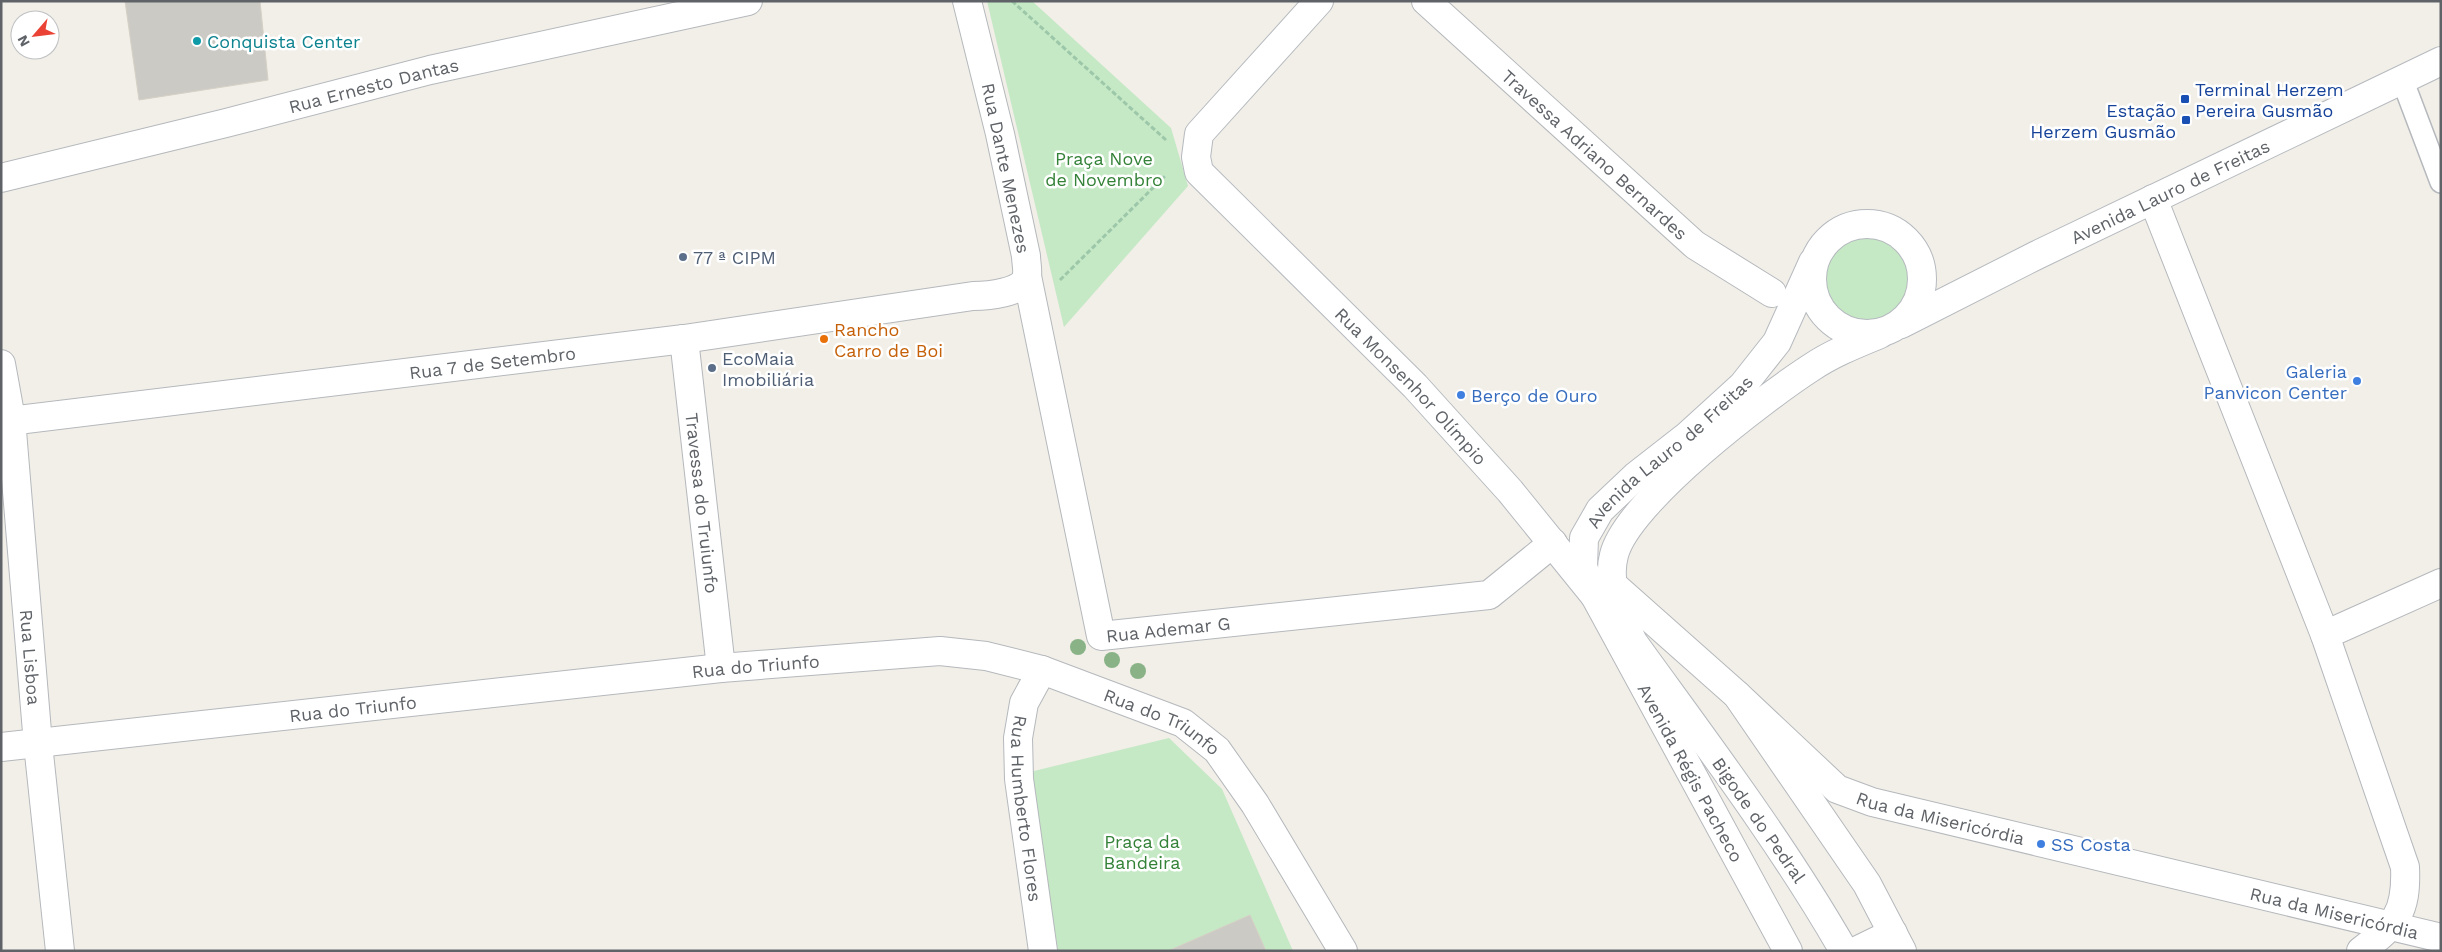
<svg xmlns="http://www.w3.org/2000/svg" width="2442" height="952" font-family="'Work Sans',sans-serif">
<rect width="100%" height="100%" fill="#f1efe8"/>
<g fill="#c5e8c5">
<polygon points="987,1 1032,1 1171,128 1188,186 1064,327"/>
<circle cx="1867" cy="279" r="55"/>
<polygon points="1169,738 1222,789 1293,951 1058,951 1030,772"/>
</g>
<g fill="#cccac5" stroke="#d6d1c6">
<polygon points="125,1 260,1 268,80 139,100"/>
<polygon points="1250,915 1266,951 1168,951"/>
</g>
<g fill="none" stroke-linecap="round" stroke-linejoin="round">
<g stroke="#b5b8bc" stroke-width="24">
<polyline id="lane" points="2402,79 2441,182"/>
</g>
<g stroke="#b5b8bc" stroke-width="30">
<g id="street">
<path id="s1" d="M1426,1L1695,245L1772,293"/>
<path id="s2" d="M1,178L226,123L430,70L748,1"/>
<path d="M2153,199L2325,635L2405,867C2407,913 2396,924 2361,951"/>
<path id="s3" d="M1027,276L1101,636L1489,595L1553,543"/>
<path id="s4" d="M684,339L721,668"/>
<path id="s5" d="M1,364L11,419L38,744L60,951"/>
<path id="s6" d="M1,422L684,339L973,296C986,296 1025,293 1027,276C1028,270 1026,262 1026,256L1000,134L967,1"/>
<polyline points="1613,585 1737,695 1867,884 1902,951"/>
<path id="s7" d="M1595,596L1788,951"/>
<polyline points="2325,635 2441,583"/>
<path id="s8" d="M1042,670L1024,703L1018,738L1019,779L1043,951"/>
<path id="s9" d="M1737,695L1837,789L1872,802L2441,938"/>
<path id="s10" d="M1,747L721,668L940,651L986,656L1042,670L1183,723L1217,750L1255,804L1343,951"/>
<polyline points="1856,951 1893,933"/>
</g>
</g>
<g stroke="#b6babf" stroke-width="30">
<g id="secondary">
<path id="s11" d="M1319,1L1199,134L1196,157L1199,172L1415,386L1510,491L1595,596"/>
<circle cx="1867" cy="279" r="55"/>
<path id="s12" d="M1901,324L2037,255L2441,61"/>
<path id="s13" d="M1591,588L1583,567L1584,538L1600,510L1637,475L1687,436L1743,385L1777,342L1813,262"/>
<path d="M1844,951C1782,843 1706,743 1633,642C1621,617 1606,584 1614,555C1627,502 1764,398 1812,367C1833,353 1856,344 1880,334"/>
</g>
</g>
<g stroke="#9cc7a9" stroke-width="3" stroke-dasharray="5 2.5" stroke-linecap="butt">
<polyline points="1012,1 1166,140"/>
<polyline points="1060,280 1166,175"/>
</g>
<use href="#lane" stroke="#fff" stroke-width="21"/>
<use href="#street" stroke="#fff" stroke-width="28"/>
<use href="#secondary" stroke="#fff" stroke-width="28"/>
</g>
<g fill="#89b387">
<circle cx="1078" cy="647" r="8"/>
<circle cx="1112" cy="660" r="8"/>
<circle cx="1138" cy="671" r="8"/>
</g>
<circle fill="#0f9aa8" stroke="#fff" stroke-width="2" cx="197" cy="41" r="5"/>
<g fill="#1a4fb4" stroke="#fff" stroke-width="2">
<rect x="2180" y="94" width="10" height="10" rx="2.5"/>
<rect x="2181" y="115" width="10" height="10" rx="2.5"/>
</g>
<g fill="#5c6f8a" stroke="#fff" stroke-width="2">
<circle cx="683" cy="257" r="5"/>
<circle cx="712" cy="368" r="5"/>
</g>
<circle fill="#e8710a" stroke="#fff" stroke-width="2" cx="824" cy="339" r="5"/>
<g fill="#3f7fe0" stroke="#fff" stroke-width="2">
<circle cx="2357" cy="381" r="5"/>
<circle cx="1461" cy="395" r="5"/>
<circle cx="2041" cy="844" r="5"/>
</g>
<g text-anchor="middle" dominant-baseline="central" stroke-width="5" stroke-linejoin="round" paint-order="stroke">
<g font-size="18" fill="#0d838f" stroke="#fff" text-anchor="start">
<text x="207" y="41">Conquista Center</text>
</g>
<g font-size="18" fill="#5f6368" stroke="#fff">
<text stroke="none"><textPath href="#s2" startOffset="384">Rua Ernesto Dantas</textPath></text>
<text stroke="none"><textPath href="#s1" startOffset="228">Travessa Adriano Bernardes</textPath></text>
<text transform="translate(1006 168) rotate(78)">Rua Dante Menezes</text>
<text stroke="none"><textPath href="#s12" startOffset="300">Avenida Lauro de Freitas</textPath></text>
<text stroke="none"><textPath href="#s6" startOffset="495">Rua 7 de Setembro</textPath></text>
<text stroke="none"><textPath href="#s11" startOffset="519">Rua Monsenhor Olímpio</textPath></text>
<text stroke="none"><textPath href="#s13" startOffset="174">Avenida Lauro de Freitas</textPath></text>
<text stroke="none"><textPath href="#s4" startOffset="165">Travessa do Truiunfo</textPath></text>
<text stroke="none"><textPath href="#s3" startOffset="435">Rua Ademar G</textPath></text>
<text stroke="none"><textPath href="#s5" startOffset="295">Rua Lisboa</textPath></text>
<text stroke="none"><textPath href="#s10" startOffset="759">Rua do Triunfo</textPath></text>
<text stroke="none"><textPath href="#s10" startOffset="354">Rua do Triunfo</textPath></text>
<text stroke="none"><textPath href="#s10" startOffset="1179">Rua do Triunfo</textPath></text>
<text stroke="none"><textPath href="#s7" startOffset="201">Avenida Régis Pacheco</textPath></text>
<text stroke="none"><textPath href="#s8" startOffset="144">Rua Humberto Flores</textPath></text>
<text stroke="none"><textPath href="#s9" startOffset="245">Rua da Misericórdia</textPath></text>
<text transform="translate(1759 820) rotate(55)">Bigode do Pedral</text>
<text stroke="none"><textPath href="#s9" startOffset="650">Rua da Misericórdia</textPath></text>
</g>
<g font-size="18" fill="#164399" stroke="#fff" text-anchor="start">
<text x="2195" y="89">Terminal Herzem<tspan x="2195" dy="21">Pereira Gusmão</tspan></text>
<text x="2176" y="110" text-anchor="end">Estação<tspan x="2176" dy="21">Herzem Gusmão</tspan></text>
</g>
<g font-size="18" fill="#348238" stroke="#fff">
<text x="1104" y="158">Praça Nove<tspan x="1104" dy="21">de Novembro</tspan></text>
<text x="1142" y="841">Praça da<tspan x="1142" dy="21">Bandeira</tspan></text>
</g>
<g font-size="18" fill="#4e5e75" stroke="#fff" text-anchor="start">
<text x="693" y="257">77 ª CIPM</text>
<text x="722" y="358">EcoMaia<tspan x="722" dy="21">Imobiliária</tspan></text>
</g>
<g font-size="18" fill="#c56008" stroke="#fff" text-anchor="start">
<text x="834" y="329">Rancho<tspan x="834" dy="21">Carro de Boi</tspan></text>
</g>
<g font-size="18" fill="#366cbe" stroke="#fff" text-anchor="start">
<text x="2347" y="371" text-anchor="end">Galeria<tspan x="2347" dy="21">Panvicon Center</tspan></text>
<text x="1471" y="395">Berço de Ouro</text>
<text x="2051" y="844">SS Costa</text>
</g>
</g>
<rect width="2442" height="952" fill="none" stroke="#5f6368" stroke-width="5"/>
<g transform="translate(35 35) rotate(242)"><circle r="24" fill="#ffffff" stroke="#bfc1c3"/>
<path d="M0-4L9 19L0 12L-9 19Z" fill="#ea4335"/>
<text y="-8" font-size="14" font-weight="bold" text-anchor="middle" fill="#5f6368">N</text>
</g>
</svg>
